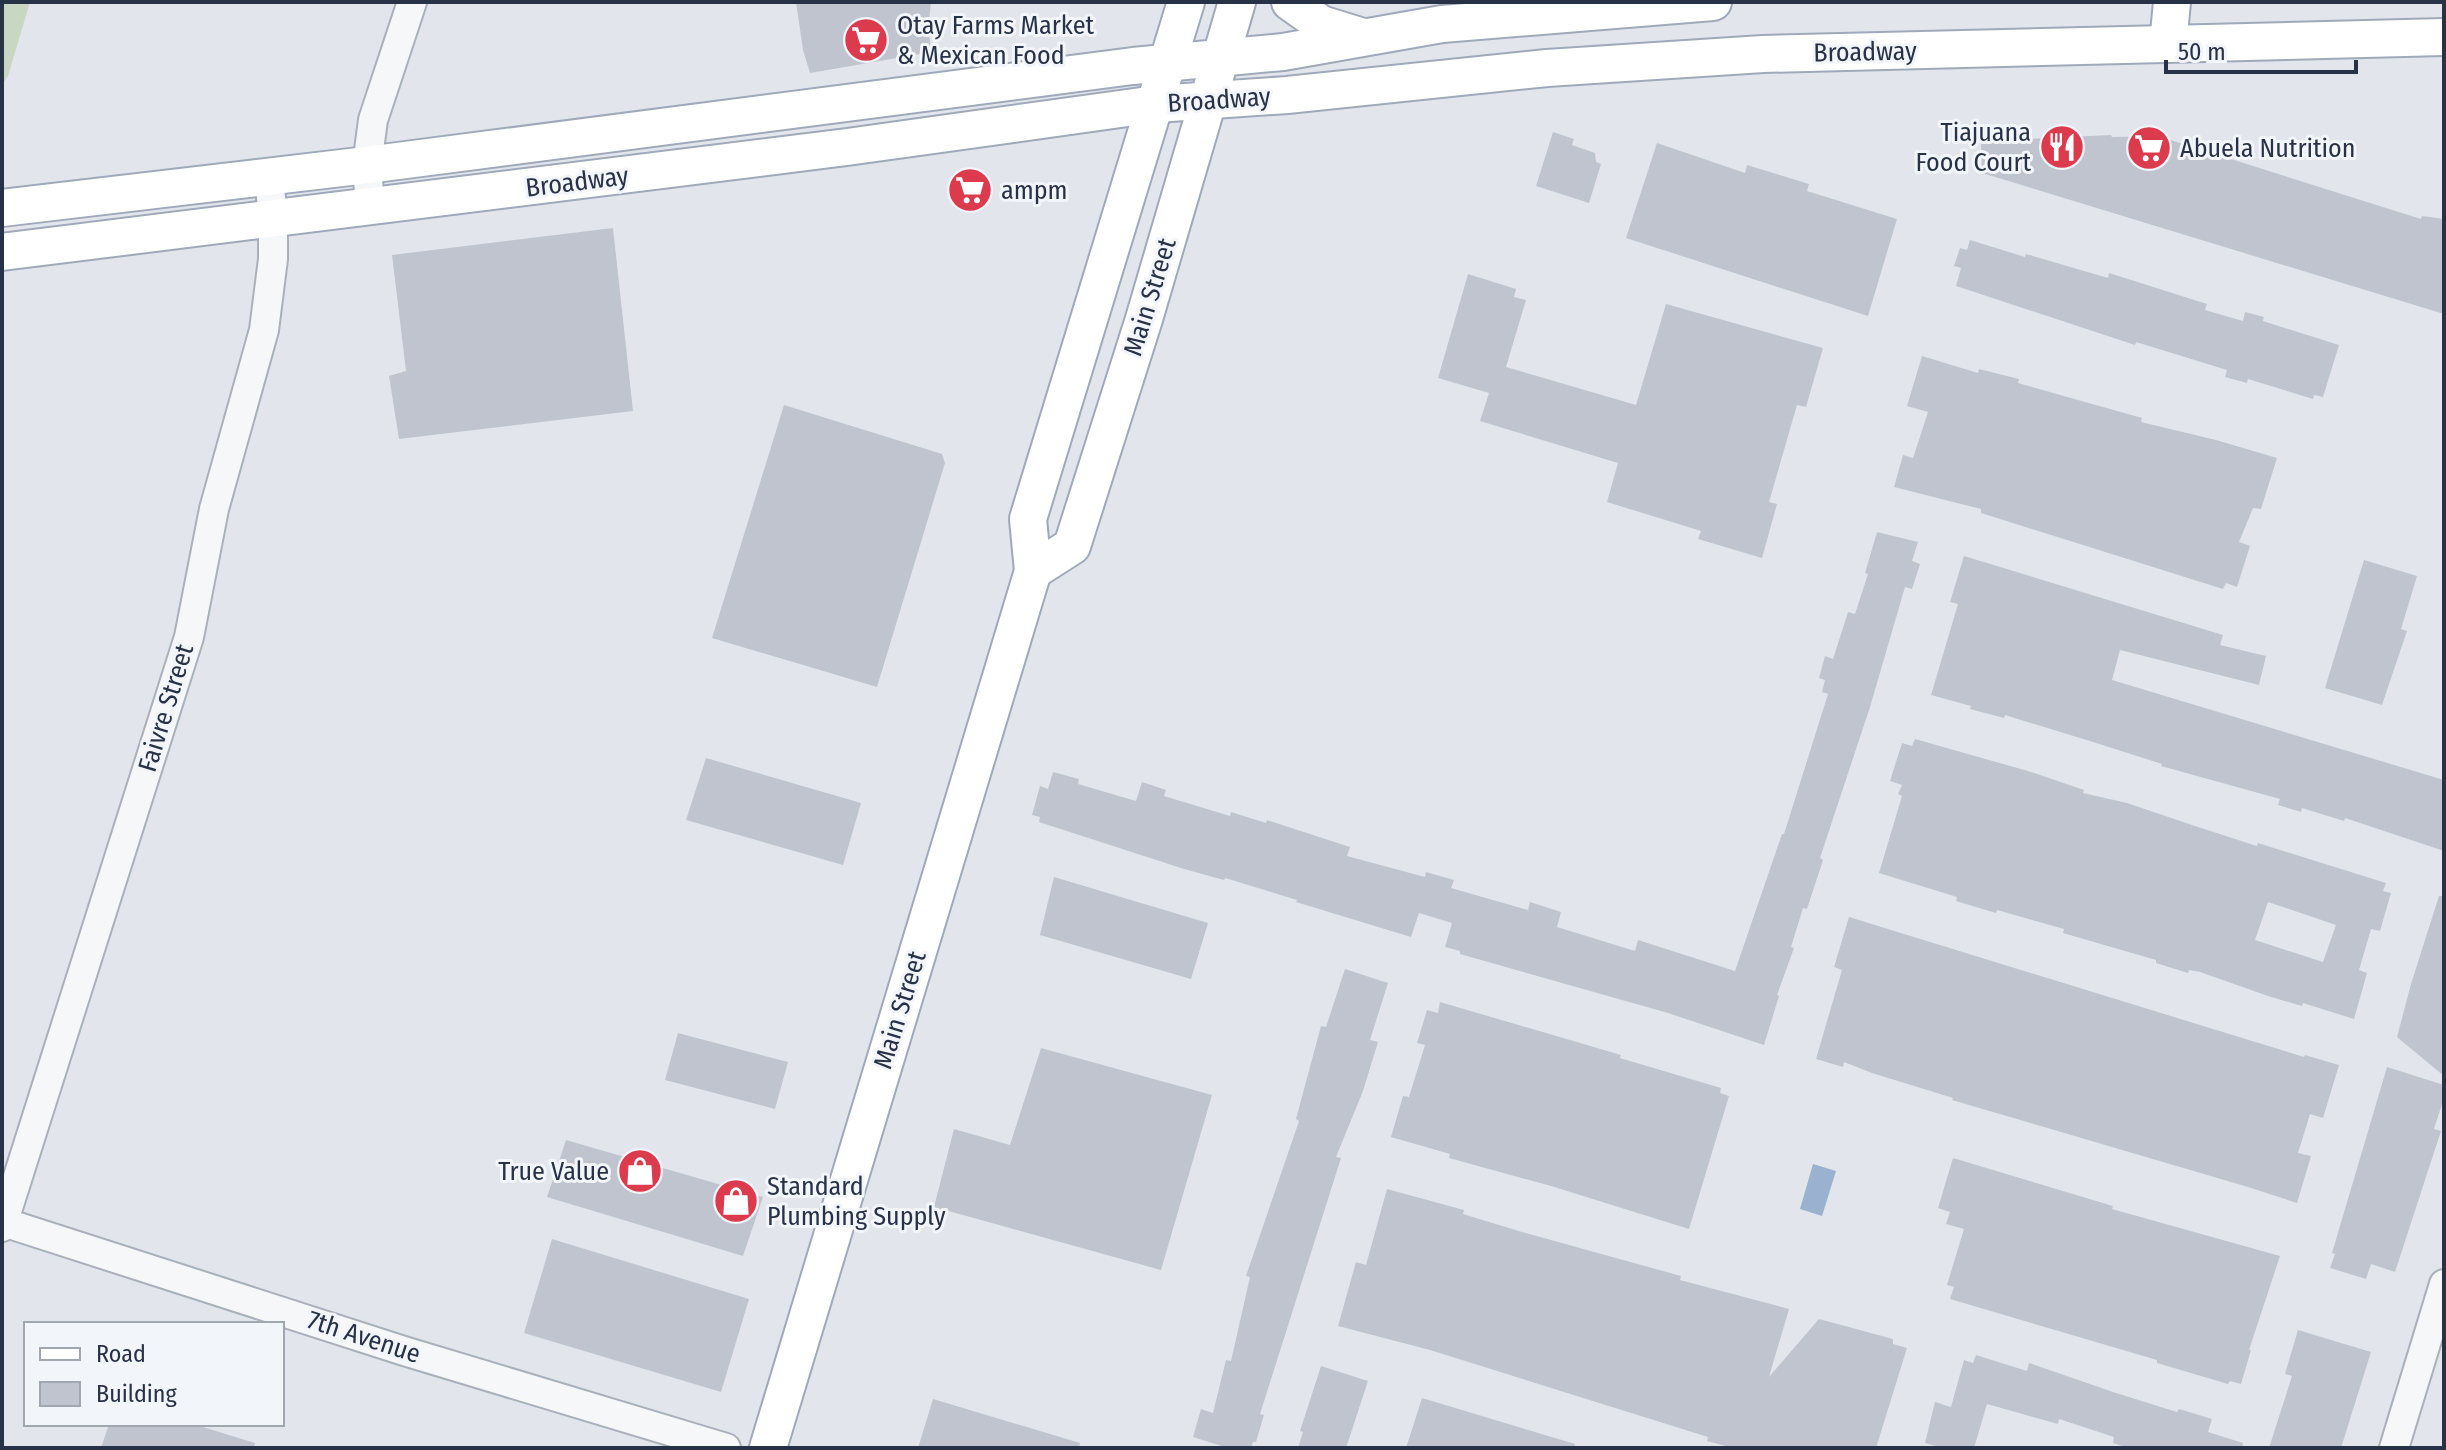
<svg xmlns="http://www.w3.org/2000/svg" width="2446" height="1450" font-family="'Fira Sans Condensed',sans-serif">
<rect width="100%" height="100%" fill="#e2e6ec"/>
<polygon fill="#c7d7c2" points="2,2 30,2 8,76 2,85"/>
<polygon fill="#9ab2cf" points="1813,1164 1836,1171 1822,1216 1800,1209"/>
<g fill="#bfc4cf" fill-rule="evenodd">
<polygon points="796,2 931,2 928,30 932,52 810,73 803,50"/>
<polygon points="1553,132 1574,139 1572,145 1595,153 1596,162 1601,164 1589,203 1536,186"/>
<polygon points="2111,135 2112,137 2158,136 2421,219 2422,216 2444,219 2444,314 1982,173 1981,141"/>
<polygon points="1657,143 1745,173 1747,165 1809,184 1807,191 1897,219 1868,316 1626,238"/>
<polygon points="613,228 633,411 399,439 389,376 406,371 392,255"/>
<polygon points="1970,240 2025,257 2026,254 2108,278 2109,273 2207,304 2205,310 2243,321 2245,312 2264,317 2263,321 2339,345 2323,397 2314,395 2313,399 2248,379 2247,383 2225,377 2227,370 2136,342 2135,345 1956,286 1961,268 1954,266 1960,248 1967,250"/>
<polygon points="1468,274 1516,289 1514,297 1526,300 1506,367 1636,405 1666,304 1823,348 1806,407 1797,405 1769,502 1777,504 1762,558 1698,539 1701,531 1607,502 1618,463 1480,421 1489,393 1438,378"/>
<polygon points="1922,356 1978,373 1979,369 2019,379 2018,383 2142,418 2141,422 2216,440 2277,458 2261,509 2253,508 2239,542 2250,546 2237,587 2226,583 2223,589 1981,513 1981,509 1894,487 1903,455 1913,458 1928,412 1907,406"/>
<polygon points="784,405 942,454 945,463 877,687 712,638"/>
<polygon points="1877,532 1918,542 1912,561 1920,564 1912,589 1905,587 1870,707 1820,858 1823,860 1807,909 1803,908 1791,947 1794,948 1777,995 1779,996 1764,1045 1668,1013 1460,954 1460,951 1445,947 1452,923 1419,913 1411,937 1296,902 1297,900 1225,878 1224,880 1184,869 1039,822 1040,817 1032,815 1040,786 1048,789 1053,772 1079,779 1078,784 1136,801 1142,782 1166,790 1164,796 1230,816 1231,812 1266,823 1267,820 1350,847 1347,856 1425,877 1426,872 1454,880 1451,888 1528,910 1530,902 1561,912 1557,927 1635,951 1638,940 1735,971 1782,834 1784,834 1828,694 1822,692 1825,680 1819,678 1825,656 1833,659 1848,612 1855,614 1868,574 1865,573"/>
<polygon points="1964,556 2223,635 2220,645 2266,656 2259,685 2120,650 2112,680 2444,780 2444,851 2345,818 2344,821 2302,808 2301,812 2278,805 2280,799 2161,766 2162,764 2093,742 2005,715 2004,718 1970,709 1971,706 1931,695 1958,604 1950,602"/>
<polygon points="2364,560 2417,576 2401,629 2407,631 2382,705 2325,688"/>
<path d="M1915,739L2028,771L2084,790L2083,793L2127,803L2195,826L2257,846L2258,843L2386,883L2383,891L2391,893L2380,931L2371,929L2359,970L2367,973L2354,1019L2303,1003L2302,1006L2268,996L2200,972L2189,970L2188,973L2156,963V960L2063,933L2064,929L1997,910L1996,913L1956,901L1957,897L1879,873L1902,796L1898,794L1902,785L1890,781L1902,743L1912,746ZM2268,902L2336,925L2323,962L2255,940Z"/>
<polygon points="706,758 861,803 843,865 686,820"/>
<polygon points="1054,877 1208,923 1191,979 1040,935"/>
<polygon points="2439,896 2444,896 2444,1076 2397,1037 2411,984"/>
<polygon points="1849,917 2304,1057 2305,1055 2339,1065 2323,1118 2310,1114 2298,1153 2311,1156 2297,1203 2248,1187 1952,1100 1953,1098 1872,1073 1844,1062 1843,1067 1816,1059 1842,970 1834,967"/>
<polygon points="1345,969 1388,983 1370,1040 1378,1042 1363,1091 1336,1157 1341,1158 1260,1414 1264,1415 1256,1442 1253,1442 1251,1448 1228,1448 1193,1437 1201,1409 1213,1413 1226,1360 1231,1361 1250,1277 1246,1276 1299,1121 1296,1119 1321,1026 1326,1027"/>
<polygon points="1440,1002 1621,1055 1620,1058 1721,1088 1720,1093 1729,1096 1689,1229 1551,1186 1449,1158 1450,1154 1391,1137 1403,1096 1409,1097 1425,1045 1417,1043 1427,1010 1438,1013"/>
<polygon points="678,1033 788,1062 775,1109 665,1080"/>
<polygon points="1041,1048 1212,1095 1161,1270 934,1207 954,1129 1010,1145"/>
<polygon points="2387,1067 2444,1085 2444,1098 2434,1129 2441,1131 2395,1272 2371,1264 2366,1279 2330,1268 2335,1254 2332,1253"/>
<polygon points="566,1140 763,1197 743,1256 547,1197"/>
<polygon points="1953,1158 2113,1206 2112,1209 2280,1256 2249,1350 2251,1350 2241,1384 2230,1381 2228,1384 2157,1363 2157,1360 1950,1299 1954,1287 1947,1285 1964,1229 1946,1224 1950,1212 1938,1208"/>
<polygon points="1387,1189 1464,1210 1463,1214 1522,1232 1681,1276 1680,1280 1789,1309 1769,1377 1819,1319 1893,1339 1893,1344 1907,1348 1876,1448 1733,1448 1707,1441 1708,1437 1430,1350 1338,1326 1356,1262 1366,1265"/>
<polygon points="552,1239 749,1299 721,1392 524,1333"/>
<polygon points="2298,1330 2371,1352 2341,1448 2269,1448 2292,1376 2285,1374"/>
<polygon points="1976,1355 2027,1371 2029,1363 2116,1393 2177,1412 2179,1409 2212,1419 2208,1432 2243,1443 2242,1448 2128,1448 2113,1443 2114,1437 2059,1419 2058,1424 1987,1404 1974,1448 1943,1448 1925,1443 1935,1402 1951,1407 1964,1360 1973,1363"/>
<polygon points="1321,1366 1368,1381 1346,1448 1298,1448 1303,1432 1300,1431"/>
<polygon points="1422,1398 1575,1444 1574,1448 1406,1448"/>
<polygon points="933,1399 1080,1443 1079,1448 918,1448"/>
<polygon points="109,1424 193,1424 255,1443 254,1448 101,1448"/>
</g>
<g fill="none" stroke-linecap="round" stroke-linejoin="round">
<g stroke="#aab0ba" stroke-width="32">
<g id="minor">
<polyline points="370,208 367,165 373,120 412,2"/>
<polyline points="3,1222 404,1351 726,1448"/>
<polyline points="2,1227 189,637 214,509 264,330 273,259 273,220 269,176"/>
<polyline points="2394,1448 2444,1284"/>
</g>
</g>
<g stroke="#a0a9b9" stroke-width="40">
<g id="major">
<polyline points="1290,2 1321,24 1360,36"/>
<polyline points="2168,44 2172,2"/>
<polyline points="2,208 367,165 1133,66 1283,52 1442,24 1713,2"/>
<polyline points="2,252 847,147 1156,104 1287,95 1547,68 1763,54 2444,37"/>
<polyline points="1033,571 1072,546 1144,319 1237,2"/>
<polyline points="768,1448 1033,571 1028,519 1186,2"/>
</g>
</g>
<use href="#minor" stroke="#f5f7f9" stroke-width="28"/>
<use href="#major" stroke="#fff" stroke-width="36"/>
</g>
<defs>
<g id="supermarket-disc" transform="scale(2.3)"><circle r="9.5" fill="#dc3b4e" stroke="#f2f5f9"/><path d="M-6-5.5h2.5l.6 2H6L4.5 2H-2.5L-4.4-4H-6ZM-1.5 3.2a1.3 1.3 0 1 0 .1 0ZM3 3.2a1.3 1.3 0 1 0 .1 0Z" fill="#fff"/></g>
<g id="restaurant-disc" transform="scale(2.3)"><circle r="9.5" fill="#dc3b4e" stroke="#f2f5f9"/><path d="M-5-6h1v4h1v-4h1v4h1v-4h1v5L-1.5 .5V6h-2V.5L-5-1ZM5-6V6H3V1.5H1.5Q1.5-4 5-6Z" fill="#fff"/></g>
<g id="shop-disc" transform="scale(2.3)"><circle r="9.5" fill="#dc3b4e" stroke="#f2f5f9"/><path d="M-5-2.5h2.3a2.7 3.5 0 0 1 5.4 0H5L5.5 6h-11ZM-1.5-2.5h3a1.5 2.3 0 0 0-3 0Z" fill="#fff"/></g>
</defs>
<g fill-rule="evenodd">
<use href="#supermarket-disc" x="866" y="40"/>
<use href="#restaurant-disc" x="2062" y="147"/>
<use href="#supermarket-disc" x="2149" y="148"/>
<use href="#supermarket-disc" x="970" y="190"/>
<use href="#shop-disc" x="640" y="1171"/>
<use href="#shop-disc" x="736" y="1201"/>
</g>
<g text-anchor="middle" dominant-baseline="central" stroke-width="6" stroke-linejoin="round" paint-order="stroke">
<g font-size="26" fill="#283246" stroke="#f2f5f9" text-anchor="start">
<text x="897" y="25">Otay Farms Market<tspan x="897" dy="30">&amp; Mexican Food</tspan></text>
<text x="2031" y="132" text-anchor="end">Tiajuana<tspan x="2031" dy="30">Food Court</tspan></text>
<text x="2180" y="148">Abuela Nutrition</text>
<text x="1001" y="190">ampm</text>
<text x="609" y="1171" text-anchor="end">True Value</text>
<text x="767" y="1186">Standard<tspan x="767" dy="30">Plumbing Supply</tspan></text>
</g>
<g font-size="26" fill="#283246" stroke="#f2f5f9">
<text transform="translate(1865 52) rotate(-1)">Broadway</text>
<text transform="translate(1219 100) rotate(-4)">Broadway</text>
<text transform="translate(577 182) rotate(-7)">Broadway</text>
<text transform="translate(1150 297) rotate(-73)">Main Street</text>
<text transform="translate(166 708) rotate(-73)">Faivre Street</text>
<text transform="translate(900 1010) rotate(-73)">Main Street</text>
<text transform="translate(364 1337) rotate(18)">7th Avenue</text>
</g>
</g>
<rect width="2446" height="1450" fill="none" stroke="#283246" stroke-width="8"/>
<rect x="24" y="1322" width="260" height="104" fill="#f2f5f9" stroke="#a1a7b1" stroke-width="2"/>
<rect x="40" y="1348" width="40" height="12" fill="#ffffff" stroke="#a1a7b1" stroke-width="2"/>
<text x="96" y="1362" font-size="24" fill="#283246">Road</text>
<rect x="40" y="1382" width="40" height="24" fill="#bfc4cf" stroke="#a1a7b1" stroke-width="2"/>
<text x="96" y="1402" font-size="24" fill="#283246">Building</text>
<path d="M2166 60v12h190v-12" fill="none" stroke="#283246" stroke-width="4"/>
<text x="2178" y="60" font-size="24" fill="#283246" stroke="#f2f5f9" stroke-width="6" paint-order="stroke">50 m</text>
</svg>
